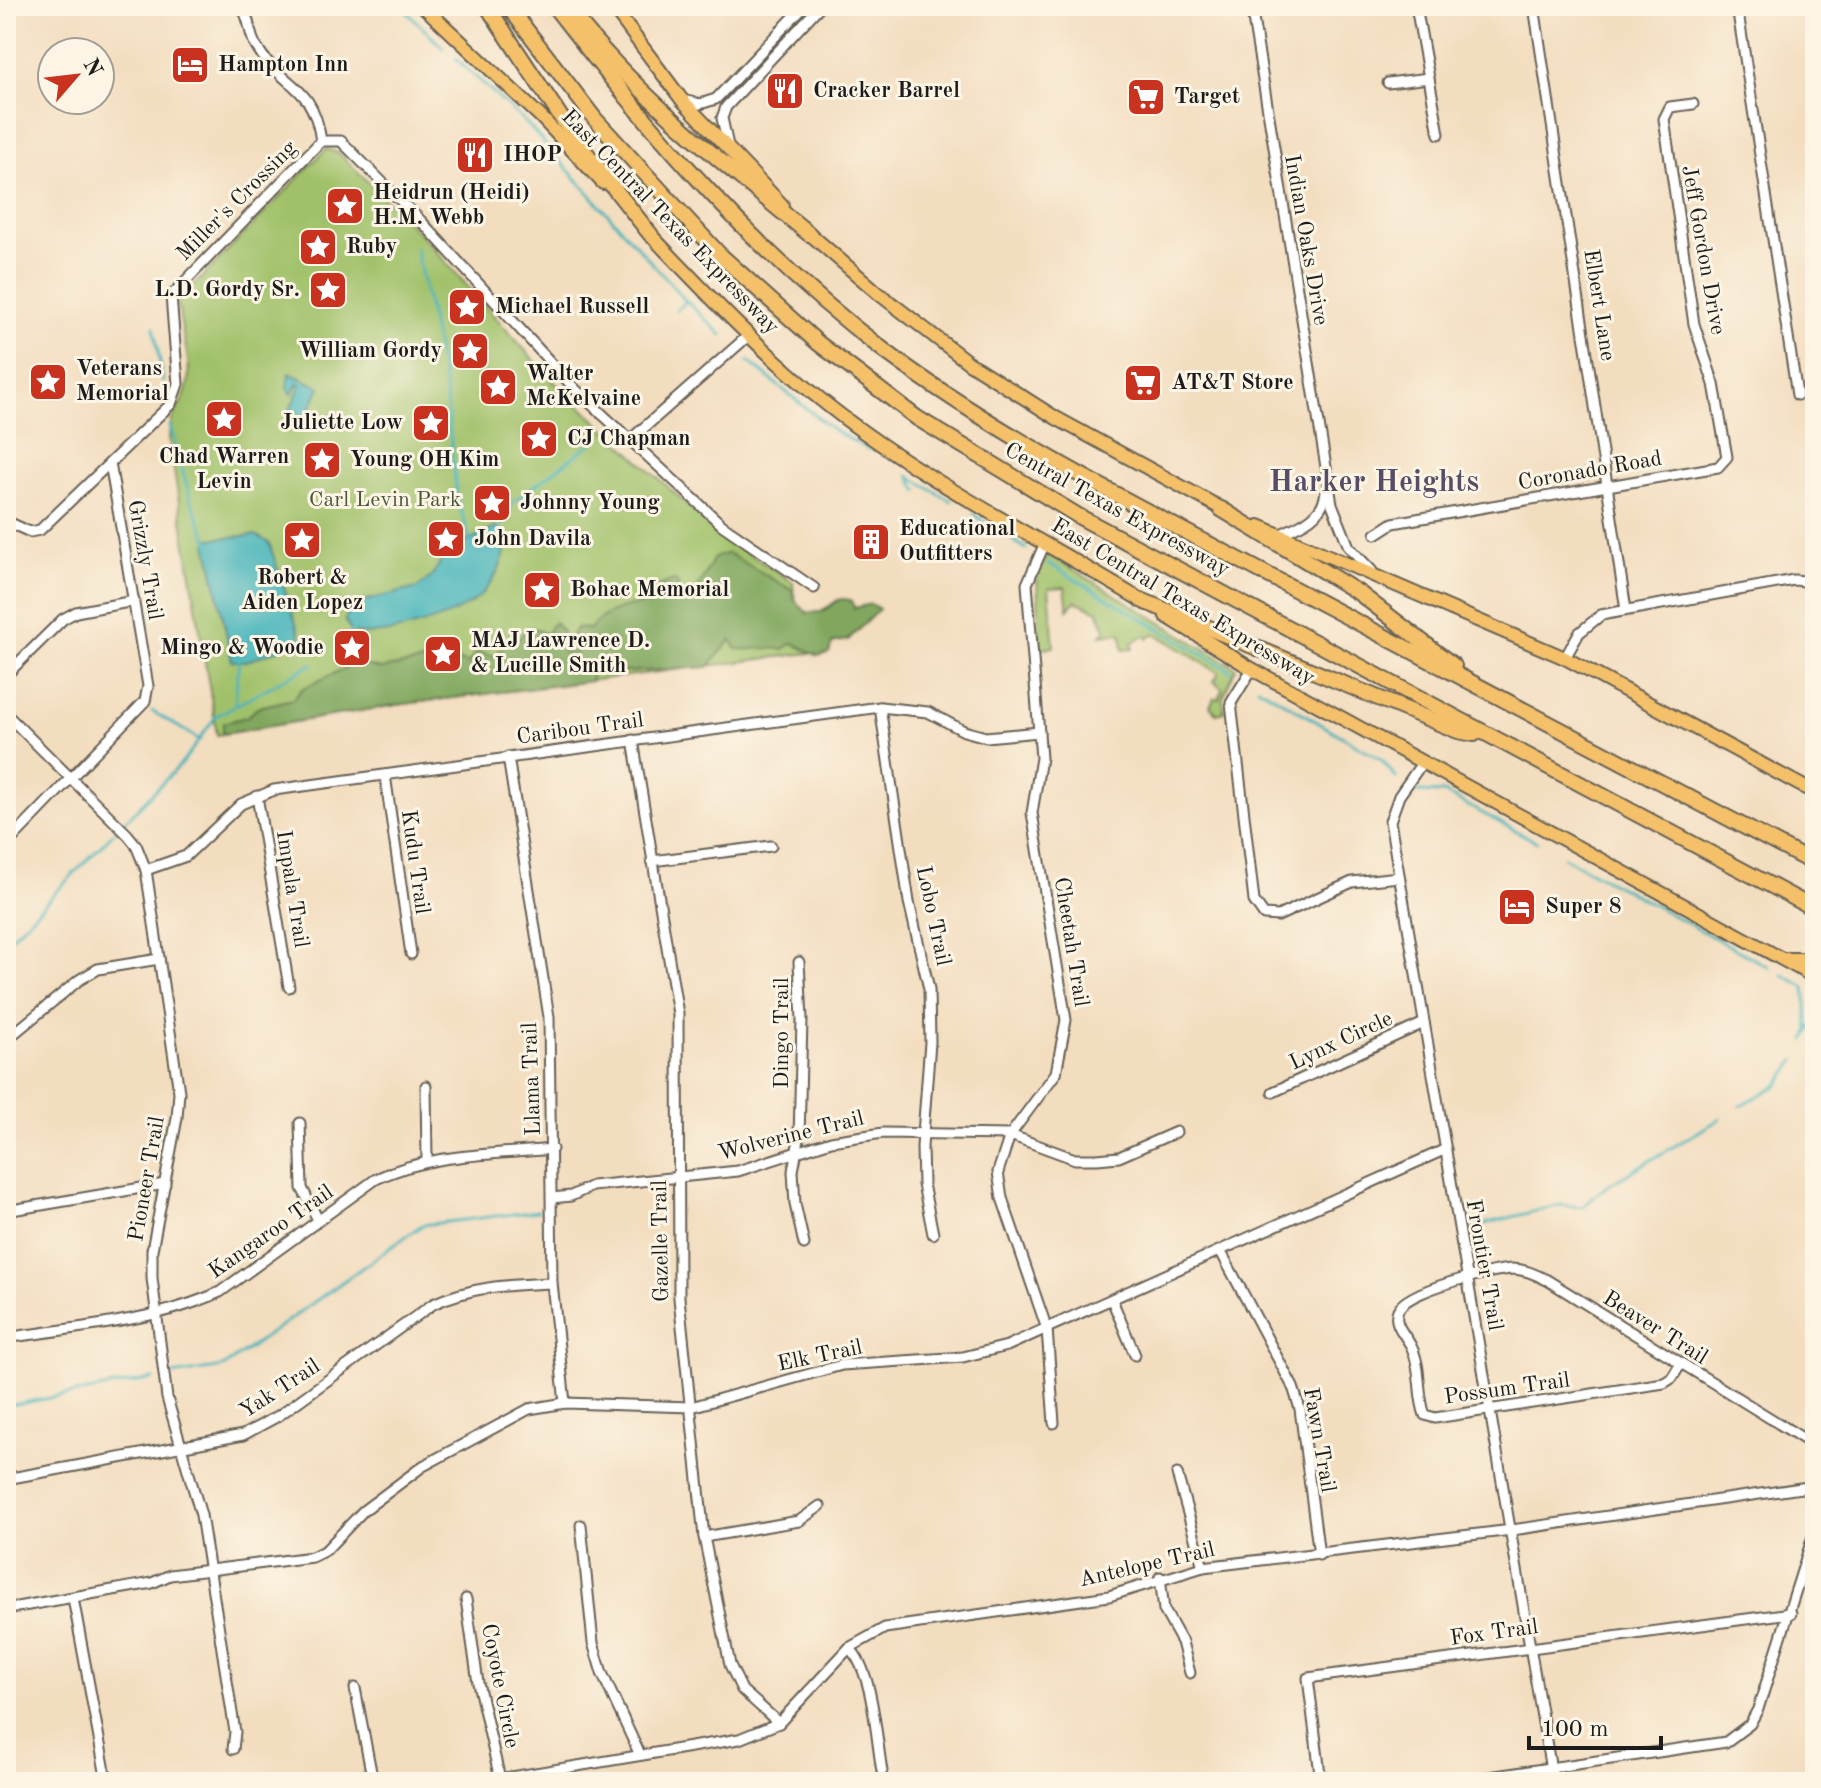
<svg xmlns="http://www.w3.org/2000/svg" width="1821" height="1788" font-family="'Old Standard TT',serif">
<rect width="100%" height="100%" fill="#fcf5e5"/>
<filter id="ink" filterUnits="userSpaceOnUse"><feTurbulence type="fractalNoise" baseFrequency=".0125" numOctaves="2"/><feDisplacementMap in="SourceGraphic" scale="16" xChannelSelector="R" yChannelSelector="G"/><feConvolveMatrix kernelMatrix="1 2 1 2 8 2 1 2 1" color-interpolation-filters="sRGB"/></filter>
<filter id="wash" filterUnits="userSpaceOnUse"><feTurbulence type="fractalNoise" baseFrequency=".006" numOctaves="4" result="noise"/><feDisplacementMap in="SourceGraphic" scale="32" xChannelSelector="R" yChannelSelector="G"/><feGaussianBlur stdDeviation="1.8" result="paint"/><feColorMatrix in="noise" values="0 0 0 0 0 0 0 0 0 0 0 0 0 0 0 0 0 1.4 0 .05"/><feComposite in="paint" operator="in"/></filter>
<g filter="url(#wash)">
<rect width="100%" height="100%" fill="#f3ddbf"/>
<g fill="#a0c169" stroke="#5e6e42" stroke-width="2">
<path d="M326,149L339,153L425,239L550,378L722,537L793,582C793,598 797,612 815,614L833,604L826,651L396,705L217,735L169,440C168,412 184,409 188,383C192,357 179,328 178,302Z"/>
<polygon points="1048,554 1236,668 1223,697 1224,712 1217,714 1210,706 1214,698 1219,699 1222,688 1214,681 1219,673 1154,633 1148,639 1145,635 1132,643 1133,649 1123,650 1121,633 1101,635 1106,630 1098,611 1075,601 1068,609 1065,587 1049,588 1054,647 1040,648 1037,575"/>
</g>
<path fill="#80a75d" stroke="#4e623c" stroke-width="2" d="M728,553L793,591L795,600L807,613L824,611C834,603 839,595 852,601L854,608L871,604L879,609L848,640L832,643L829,653L818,656L793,643L782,650C773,645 750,651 737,649L731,640L708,667L607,673L592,662L591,681L396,705L223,734V723L246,717L259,707L293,699L303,688L356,663L381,669L435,659L443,666L455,659L467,664L478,652L494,656L511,639H519L525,630L534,628L546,634L554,622L562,630V652L577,653L569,641L576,628L590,629C602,610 633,604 653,604L651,595L654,588L674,580L678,584V593L696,591L714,558Z"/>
<g fill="#42b3b9" stroke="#2f686a" stroke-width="2">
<polygon points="289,373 320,387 306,418 290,410 301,384 298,383 292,394 287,389"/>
<path d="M497,527L505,537C509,559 488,594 468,605C444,619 378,642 351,631L345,620L351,604L417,588L430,578L449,550Z"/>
<polygon points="256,535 269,543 302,641 247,661 232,661 207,543 210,539"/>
</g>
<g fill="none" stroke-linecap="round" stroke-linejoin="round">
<g stroke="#42b3b9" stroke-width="3">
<polyline points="401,6 443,48"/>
<polyline points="456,59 527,124 686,301 722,335"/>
<polyline points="432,213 434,206"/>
<polyline points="416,248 445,387 457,498 470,539"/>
<polyline points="677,310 686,301"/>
<polyline points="154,327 163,382"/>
<polyline points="748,361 833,430 869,450"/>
<polyline points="170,426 191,501 210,544"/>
<polyline points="909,476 951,501"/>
<polyline points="911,479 918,491"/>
<polyline points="974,515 1026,549"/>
<polyline points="500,531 512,503 593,442"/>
<polyline points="1048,563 1231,671"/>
<polyline points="346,637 354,630"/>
<polyline points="1258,687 1382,760 1396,778"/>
<polyline points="235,703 239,659"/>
<polyline points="152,711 200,740"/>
<polyline points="1418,792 1444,793 1537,842"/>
<polyline points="1564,857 1769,967"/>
<polyline points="6,943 183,762 216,716 312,664"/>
<polyline points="1783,975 1805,987 1809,1033"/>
<polyline points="1805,1040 1815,1020"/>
<polyline points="1740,1106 1778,1085 1796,1060"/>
<polyline points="1472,1227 1560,1205 1582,1207 1607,1186 1720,1119"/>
<polyline points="173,1375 223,1367 422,1225 538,1211"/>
<polyline points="6,1406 153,1379"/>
</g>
</g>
</g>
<g filter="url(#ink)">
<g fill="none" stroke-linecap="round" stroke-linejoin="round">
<g stroke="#676055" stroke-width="13">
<g id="minor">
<path d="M241,6C251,19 248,33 256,46C281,88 313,81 321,141"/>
<polyline points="1251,6 1332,504 1349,547 1372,571"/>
<polyline points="1416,6 1439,134"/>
<polyline points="1534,6 1626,610"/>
<polyline points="1737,6 1797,395"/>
<polyline points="1388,83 1429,78"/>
<polyline points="682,100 700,104 716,99 804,6"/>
<polyline points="728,146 722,118 726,107 820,6"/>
<polyline points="630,440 748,336"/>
<polyline points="6,521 30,532 40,530 171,404 178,384 171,296 321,141 341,141 421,221 575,389 722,525 814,588"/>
<polyline points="1376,534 1393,523 1718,467 1727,457 1714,384 1694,324 1664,119 1670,107 1693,104"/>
<path d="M1278,535C1299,526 1324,517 1326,491"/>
<polyline points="1045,543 1027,584 1041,758 1032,813 1066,1020 1056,1073 1010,1135 998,1172 1002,1198 1047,1329 1054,1423"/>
<polyline points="1565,658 1579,633 1601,615 1794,580 1815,582"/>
<polyline points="1252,669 1231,703 1254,901 1264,915 1278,916 1352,882 1399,877"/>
<polyline points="6,675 63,619 76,612 134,601"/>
<polyline points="880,707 909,902 929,989 930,1042 922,1147 923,1184 933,1234"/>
<polyline points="6,714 128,835 136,845 146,870 179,1092 177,1118 152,1250 152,1278 167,1398 201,1515 235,1732 233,1749"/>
<polyline points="633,740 678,1014 679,1298 704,1537 730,1665 742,1690 779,1723"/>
<polyline points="508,757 549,1017 552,1283 565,1403"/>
<polyline points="1422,763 1399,796 1390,821 1553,1782"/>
<polyline points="385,775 411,954"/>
<polyline points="257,796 289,987"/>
<polyline points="6,845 145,701 148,686 110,463"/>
<polyline points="652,861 771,846"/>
<polyline points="146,870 186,856 241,804 274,790 880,707 928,712 964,731 986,737 1039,732"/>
<polyline points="799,962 802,1019 799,1139 793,1171 795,1204 804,1244"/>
<polyline points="6,1040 79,980 98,969 159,959"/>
<polyline points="426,1086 427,1160"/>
<polyline points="1273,1092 1424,1023"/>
<polyline points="300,1123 302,1188 318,1220"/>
<polyline points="552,1198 571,1196 592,1186 738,1171 831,1141 883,1133 1010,1135 1075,1159 1097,1159 1119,1157 1176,1132"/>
<polyline points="6,1211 165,1184"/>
<polyline points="1221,1252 1293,1387 1300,1409 1319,1555"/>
<polyline points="1112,1300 1135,1355"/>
<path d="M6,1338C77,1327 154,1322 220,1292L376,1179C430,1153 492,1155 552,1149"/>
<path d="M1680,1365L1672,1378L1664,1383L1435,1418L1425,1415C1417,1395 1422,1369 1412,1348C1407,1336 1392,1325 1398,1310C1407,1290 1491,1270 1512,1269C1525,1269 1536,1275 1547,1280L1815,1446"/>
<polyline points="1177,1474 1203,1567"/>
<path d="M6,1479L243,1435L278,1416L433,1304C472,1286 510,1285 552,1283"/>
<polyline points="581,1525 593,1643 602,1673 640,1755"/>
<polyline points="704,1537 799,1521 820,1506"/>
<polyline points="1160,1577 1164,1610 1182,1642 1190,1673"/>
<polyline points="73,1598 107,1782"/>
<polyline points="466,1599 478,1683 500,1779"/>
<polyline points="6,1609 152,1583 170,1575 312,1557 326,1550 363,1511 423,1466 529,1409 565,1403 691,1407 842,1365 963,1357 1007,1346 1446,1149"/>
<path d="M849,1648C873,1669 876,1738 882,1771"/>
<polyline points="355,1688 373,1782"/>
<polyline points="481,1782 739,1739 779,1723 849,1648 885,1628 1109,1596 1203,1567 1512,1530 1815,1486"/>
<polyline points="1321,1782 1308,1678 1791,1613"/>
<polyline points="1455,1782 1726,1742 1750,1724 1758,1709 1815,1530"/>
</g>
</g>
<g stroke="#676055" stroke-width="16">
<g id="major">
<polyline points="423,6 541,117 603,183"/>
<polyline points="612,6 682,100 782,205"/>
<polyline points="803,228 878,293 969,363 1056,418 1228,512"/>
<path d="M645,229C704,291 763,354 830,407C928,484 1042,539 1147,604"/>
<polyline points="1259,526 1565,658 1815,793"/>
<polyline points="1166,616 1252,669 1815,977"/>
<polyline points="1786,959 1815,959"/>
</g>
</g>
<g stroke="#676055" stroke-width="18">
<g id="highway">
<polyline points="487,6 576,140 651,235"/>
<polyline points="508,6 595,119 719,254 818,343 917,418 1080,517 1815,909"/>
<path d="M554,6C652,133 757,255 886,352C1010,444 1151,513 1287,585C1463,678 1639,771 1815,864"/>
<path d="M575,17C642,101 727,166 809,234"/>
<polyline points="1221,509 1359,593 1454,666"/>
<polyline points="1141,600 1458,731 1474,734"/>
</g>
</g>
<use href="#minor" stroke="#fff" stroke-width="9"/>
<use href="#major" stroke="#f4c16a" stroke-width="12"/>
<use href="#highway" stroke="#f4c16a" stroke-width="14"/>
</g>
</g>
<defs>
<g id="hotel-square" transform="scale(2)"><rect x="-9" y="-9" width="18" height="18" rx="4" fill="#c8321e" stroke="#fcf5e5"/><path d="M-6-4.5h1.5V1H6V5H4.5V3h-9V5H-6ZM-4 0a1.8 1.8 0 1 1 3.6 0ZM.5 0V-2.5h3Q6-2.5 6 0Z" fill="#fff"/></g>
<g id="restaurant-square" transform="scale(2)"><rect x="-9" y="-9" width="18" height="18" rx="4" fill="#c8321e" stroke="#fcf5e5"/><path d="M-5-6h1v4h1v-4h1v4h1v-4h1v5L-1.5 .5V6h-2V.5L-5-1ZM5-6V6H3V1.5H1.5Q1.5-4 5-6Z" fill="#fff"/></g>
<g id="supermarket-square" transform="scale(2)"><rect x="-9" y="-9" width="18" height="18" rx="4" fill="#c8321e" stroke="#fcf5e5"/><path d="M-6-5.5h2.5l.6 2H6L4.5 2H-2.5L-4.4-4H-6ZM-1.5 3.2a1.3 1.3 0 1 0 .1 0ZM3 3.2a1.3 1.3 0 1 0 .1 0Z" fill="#fff"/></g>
<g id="sight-square" transform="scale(2)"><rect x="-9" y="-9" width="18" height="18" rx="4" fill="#c8321e" stroke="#fcf5e5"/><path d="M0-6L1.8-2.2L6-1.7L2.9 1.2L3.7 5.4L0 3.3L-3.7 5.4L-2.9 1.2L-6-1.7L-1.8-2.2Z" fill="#fff"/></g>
<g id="building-square" transform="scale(2)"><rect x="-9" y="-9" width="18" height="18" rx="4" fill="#c8321e" stroke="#fcf5e5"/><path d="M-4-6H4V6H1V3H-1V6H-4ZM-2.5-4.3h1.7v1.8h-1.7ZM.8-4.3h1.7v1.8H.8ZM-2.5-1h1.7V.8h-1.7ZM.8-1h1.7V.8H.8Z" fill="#fff"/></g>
</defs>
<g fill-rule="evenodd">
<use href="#hotel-square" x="190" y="65"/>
<use href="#restaurant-square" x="785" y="91"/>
<use href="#supermarket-square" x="1146" y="97"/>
<use href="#restaurant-square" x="475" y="155"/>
<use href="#sight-square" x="345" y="206"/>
<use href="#sight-square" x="318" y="247"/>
<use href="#sight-square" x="328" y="290"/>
<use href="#sight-square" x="467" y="307"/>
<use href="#sight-square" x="470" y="351"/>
<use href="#sight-square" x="48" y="382"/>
<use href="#supermarket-square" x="1143" y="383"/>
<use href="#sight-square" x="498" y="387"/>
<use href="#sight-square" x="224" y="419"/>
<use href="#sight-square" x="431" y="423"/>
<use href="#sight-square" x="539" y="439"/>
<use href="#sight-square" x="322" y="460"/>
<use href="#sight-square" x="492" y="503"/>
<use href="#sight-square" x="446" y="539"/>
<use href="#sight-square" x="302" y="540"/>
<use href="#building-square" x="871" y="542"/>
<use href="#sight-square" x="542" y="590"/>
<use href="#sight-square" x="352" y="648"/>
<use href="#sight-square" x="443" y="654"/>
<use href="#hotel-square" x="1517" y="907"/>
</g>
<g text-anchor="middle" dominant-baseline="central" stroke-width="6" stroke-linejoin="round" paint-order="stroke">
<g font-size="22" font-weight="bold" fill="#1c1c1c" stroke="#fcf5e5" text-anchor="start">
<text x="218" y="65">Hampton Inn</text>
<text x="813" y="91">Cracker Barrel</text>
<text x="1174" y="97">Target</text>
<text x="503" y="155">IHOP</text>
<text x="373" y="193">Heidrun (Heidi)<tspan x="373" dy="25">H.M. Webb</tspan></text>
<text x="346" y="247">Ruby</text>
<text x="300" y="290" text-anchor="end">L.D. Gordy Sr.</text>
<text x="495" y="307">Michael Russell</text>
<text x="442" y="351" text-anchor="end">William Gordy</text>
<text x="76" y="369">Veterans<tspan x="76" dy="25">Memorial</tspan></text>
<text x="526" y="374">Walter<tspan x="526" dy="25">McKelvaine</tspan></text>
<text x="1171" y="383">AT&amp;T Store</text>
<text x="403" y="423" text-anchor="end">Juliette Low</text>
<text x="567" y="439">CJ Chapman</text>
<text x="224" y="457" text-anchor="middle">Chad Warren<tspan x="224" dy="25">Levin</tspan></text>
<text x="350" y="460">Young OH Kim</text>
<text x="520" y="503">Johnny Young</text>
<text x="899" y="529">Educational<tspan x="899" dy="25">Outfitters</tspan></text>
<text x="474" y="539">John Davila</text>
<text x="302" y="578" text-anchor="middle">Robert &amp;<tspan x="302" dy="25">Aiden Lopez</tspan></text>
<text x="570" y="590">Bohac Memorial</text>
<text x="471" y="641">MAJ Lawrence D.<tspan x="471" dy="25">&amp; Lucille Smith</tspan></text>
<text x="324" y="648" text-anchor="end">Mingo &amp; Woodie</text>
<text x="1545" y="907">Super 8</text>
</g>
<g font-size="22" fill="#1c1c1c" stroke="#fcf5e5">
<text transform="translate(237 201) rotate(-45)">Miller's Crossing</text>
<text transform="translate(670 222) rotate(46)">East Central Texas Expressway</text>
<text transform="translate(1306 240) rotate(80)">Indian Oaks Drive</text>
<text transform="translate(1703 250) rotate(80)">Jeff Gordon Drive</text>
<text transform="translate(1599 305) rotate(81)">Elbert Lane</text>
<text transform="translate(1590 471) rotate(-10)">Coronado Road</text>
<text transform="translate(1117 510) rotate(29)">Central Texas Expressway</text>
<text transform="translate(145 560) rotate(80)">Grizzly Trail</text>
<text transform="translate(1183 602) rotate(31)">East Central Texas Expressway</text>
<text transform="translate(580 729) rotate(-8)">Caribou Trail</text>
<text transform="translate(415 862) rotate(82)">Kudu Trail</text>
<text transform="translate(292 889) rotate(81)">Impala Trail</text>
<text transform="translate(933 916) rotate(78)">Lobo Trail</text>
<text transform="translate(1071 942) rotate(81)">Cheetah Trail</text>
<text transform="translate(782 1033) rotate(-90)">Dingo Trail</text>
<text transform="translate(1341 1041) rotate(-25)">Lynx Circle</text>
<text transform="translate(532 1079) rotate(-92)">Llama Trail</text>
<text transform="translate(791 1136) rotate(-14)">Wolverine Trail</text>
<text transform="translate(147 1179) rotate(-80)">Pioneer Trail</text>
<text transform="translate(271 1232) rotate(-35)">Kangaroo Trail</text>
<text transform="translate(661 1241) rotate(-91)">Gazelle Trail</text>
<text transform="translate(1484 1265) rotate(80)">Frontier Trail</text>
<text transform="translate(1655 1328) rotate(32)">Beaver Trail</text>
<text transform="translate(820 1356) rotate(-12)">Elk Trail</text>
<text transform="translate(280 1389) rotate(-33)">Yak Trail</text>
<text transform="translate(1507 1389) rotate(-8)">Possum Trail</text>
<text transform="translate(1319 1440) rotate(80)">Fawn Trail</text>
<text transform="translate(1147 1565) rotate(-13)">Antelope Trail</text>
<text transform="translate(1494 1633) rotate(-8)">Fox Trail</text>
<text transform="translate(500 1686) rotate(79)">Coyote Circle</text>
</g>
<g font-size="22" fill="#4a5637" stroke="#fcf5e5">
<text x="385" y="500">Carl Levin Park</text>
</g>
<g font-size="30" font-weight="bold" fill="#564e67" stroke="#fcf5e5">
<text x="1374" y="483">Harker Heights</text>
</g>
</g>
<rect width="1821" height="1788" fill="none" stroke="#fcf5e5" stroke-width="32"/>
<g transform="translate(76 76) rotate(62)"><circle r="38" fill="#fcf5e5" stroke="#a29e95" stroke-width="2"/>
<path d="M0-6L14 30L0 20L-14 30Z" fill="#c8321e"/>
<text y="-12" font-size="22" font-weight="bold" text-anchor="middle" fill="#1c1c1c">N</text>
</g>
<path d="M1529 1736v12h132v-12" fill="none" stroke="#1c1c1c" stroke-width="4"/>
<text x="1541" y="1736" font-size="24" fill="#1c1c1c" stroke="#fcf5e5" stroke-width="6" paint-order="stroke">100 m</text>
</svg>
